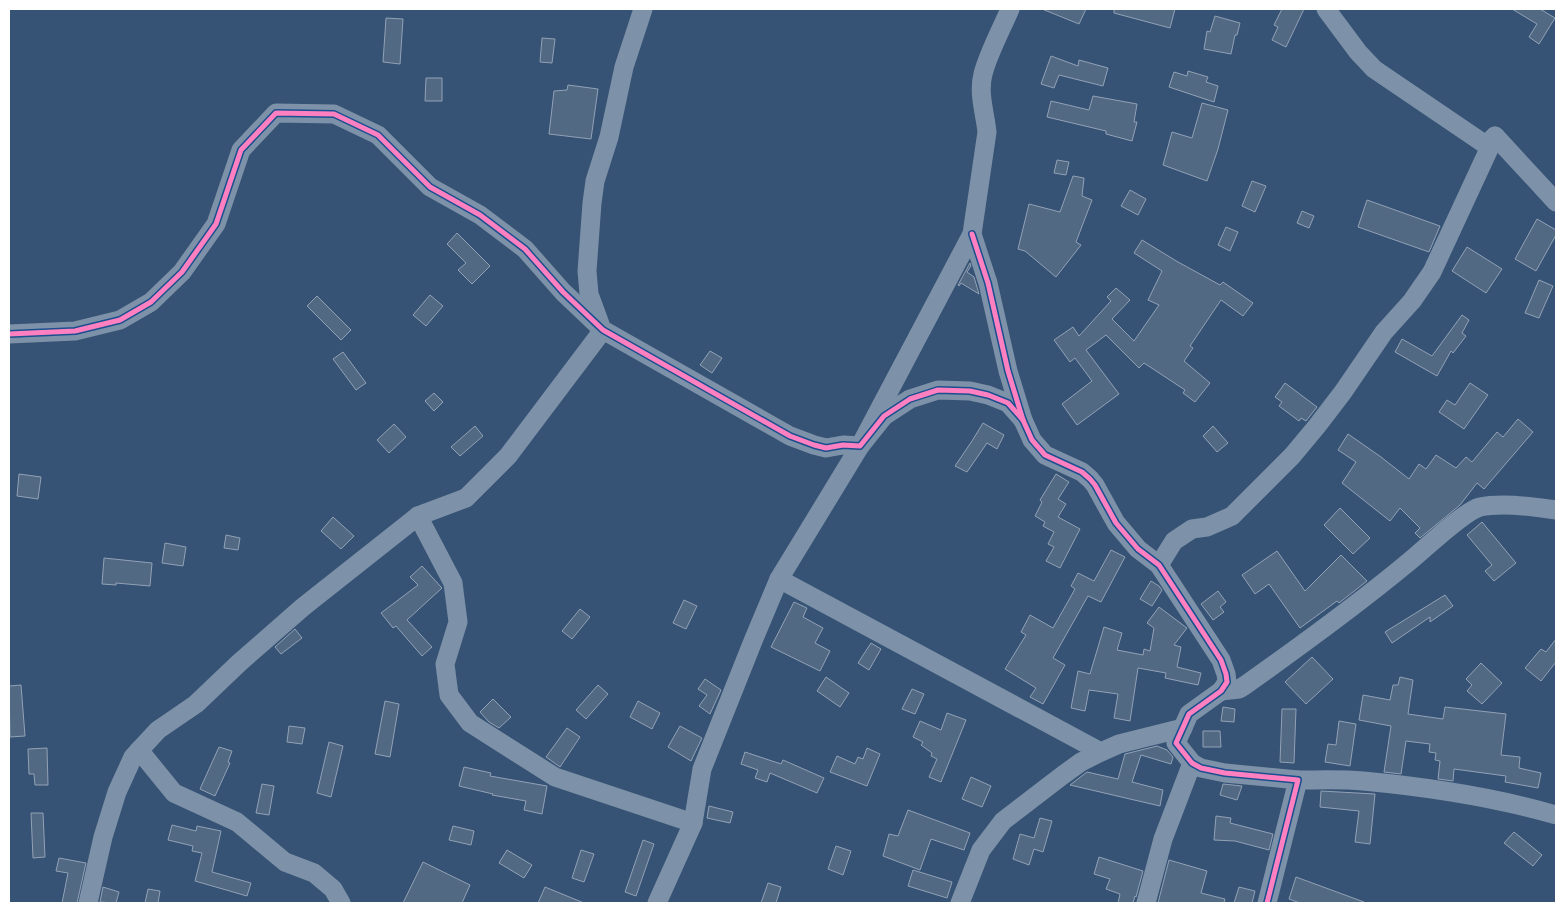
<svg xmlns="http://www.w3.org/2000/svg" width="1565" height="912" font-family="Rubik,sans-serif">
<rect width="100%" height="100%" fill="#365274"/>
<g fill="#526984" stroke="#92a2b6">
<polygon points="1042,9 1086,9 1079,24"/>
<polygon points="1114,9 1175,9 1170,28 1114,13"/>
<polygon points="1282,9 1304,9 1286,47 1272,40 1278,27 1274,25"/>
<polygon points="1512,9 1540,9 1555,18 1539,44 1529,37 1537,24"/>
<polygon points="1215,16 1240,23 1237,35 1235,35 1231,54 1204,49 1207,31 1210,32"/>
<polygon points="386,18 403,19 400,64 383,62"/>
<polygon points="542,38 555,39 552,63 540,62"/>
<polygon points="1051,56 1078,66 1079,60 1108,68 1103,86 1059,75 1054,88 1041,84"/>
<polygon points="1188,71 1208,77 1206,82 1218,86 1214,102 1169,87 1174,72 1187,76"/>
<polygon points="426,78 442,78 442,101 425,101"/>
<polygon points="568,85 598,89 591,139 549,134 554,91 567,90"/>
<polygon points="1093,96 1137,104 1134,122 1137,122 1132,141 1106,134 1106,131 1047,117 1051,101 1089,110"/>
<polygon points="1202,103 1228,110 1218,149 1207,181 1163,165 1172,132 1192,138"/>
<polygon points="1057,160 1069,162 1066,175 1054,173"/>
<polygon points="1073,176 1084,178 1082,196 1092,200 1076,242 1081,245 1056,277 1025,251 1018,249 1029,204 1060,212"/>
<polygon points="1252,181 1266,186 1255,212 1242,206"/>
<polygon points="1130,190 1146,199 1138,215 1121,206"/>
<polygon points="1367,200 1440,226 1429,252 1358,227"/>
<polygon points="1302,211 1314,216 1309,228 1297,223"/>
<polygon points="1537,219 1556,230 1556,235 1536,271 1515,259"/>
<polygon points="1226,227 1238,232 1230,251 1218,245"/>
<polygon points="457,233 490,266 472,284 458,270 466,263 447,244"/>
<polygon points="1142,240 1178,262 1220,285 1223,282 1253,303 1243,316 1221,300 1190,346 1193,348 1184,361 1210,383 1195,402 1183,393 1185,390 1144,363 1139,368 1106,335 1086,350 1119,394 1077,425 1062,404 1092,381 1075,358 1070,362 1054,340 1073,327 1079,336 1111,301 1107,297 1116,288 1130,300 1112,319 1134,341 1159,305 1148,300 1162,271 1134,253"/>
<polygon points="1467,247 1502,269 1486,293 1452,271"/>
<polygon points="970,263 971,266 967,272 974,277 979,294 961,283 959,286 958,285"/>
<polygon points="1539,280 1553,286 1539,318 1525,313"/>
<polygon points="430,295 443,306 426,326 413,315"/>
<polygon points="317,296 351,330 341,340 307,306"/>
<polygon points="1462,315 1469,320 1462,333 1466,336 1453,353 1451,351 1437,376 1395,352 1402,339 1432,356"/>
<polygon points="710,351 722,358 712,373 700,365"/>
<polygon points="343,352 366,383 356,390 333,359"/>
<polygon points="1285,383 1317,407 1306,421 1301,418 1299,421 1279,406 1282,402 1275,397"/>
<polygon points="1470,383 1488,395 1464,429 1439,412 1447,400 1455,405"/>
<polygon points="434,393 443,402 434,411 425,401"/>
<polygon points="1518,419 1533,432 1484,489 1477,483 1460,505 1420,538 1415,533 1420,528 1400,508 1390,521 1342,483 1356,462 1338,450 1348,434 1381,457 1409,479 1419,464 1426,469 1436,455 1456,468 1466,457 1472,462 1497,432 1503,437"/>
<polygon points="983,423 1004,435 997,449 987,443 967,472 955,466 972,441"/>
<polygon points="394,424 406,437 389,453 377,440"/>
<polygon points="475,426 483,436 460,456 451,447"/>
<polygon points="1213,426 1228,443 1217,452 1203,436"/>
<polygon points="19,474 41,477 38,499 17,496"/>
<polygon points="1056,474 1069,482 1058,499 1066,504 1058,517 1080,529 1060,568 1046,561 1054,547 1048,544 1054,532 1043,526 1045,522 1035,516 1042,502 1040,500"/>
<polygon points="1340,508 1370,538 1353,554 1324,525"/>
<polygon points="333,517 354,536 341,549 321,531"/>
<polygon points="1482,522 1516,563 1494,581 1485,571 1492,565 1467,535"/>
<polygon points="226,535 240,538 238,550 224,548"/>
<polygon points="165,543 186,547 183,566 162,563"/>
<polygon points="1111,550 1125,557 1101,602 1088,596 1053,658 1065,665 1043,704 1030,697 1036,688 1005,669 1026,635 1021,632 1030,615 1053,628 1075,589 1071,586 1078,573 1094,581"/>
<polygon points="1277,551 1305,591 1341,555 1367,581 1339,603 1337,601 1300,628 1269,584 1255,594 1242,575"/>
<polygon points="104,558 152,563 150,586 116,583 116,585 102,584"/>
<polygon points="422,566 442,588 407,620 432,647 422,656 396,626 393,628 381,613 418,585 410,577"/>
<polygon points="1151,581 1159,586 1162,590 1152,606 1140,599"/>
<polygon points="1218,591 1226,602 1220,607 1224,612 1213,620 1201,604"/>
<polygon points="1445,595 1453,606 1430,622 1430,617 1392,643 1385,632"/>
<polygon points="684,600 697,606 686,629 673,623"/>
<polygon points="794,602 807,608 803,617 823,628 815,643 830,651 820,671 771,647"/>
<polygon points="1159,607 1187,628 1174,645 1181,647 1177,667 1201,673 1198,685 1165,678 1166,673 1138,668 1130,721 1114,718 1118,694 1089,690 1085,711 1071,708 1078,671 1090,674 1104,627 1122,633 1117,650 1143,655 1144,649 1150,651 1154,628 1147,623"/>
<polygon points="580,609 590,617 572,639 562,631"/>
<polygon points="295,629 302,638 281,654 275,647"/>
<polygon points="1556,639 1556,662 1541,681 1525,668 1541,649 1546,652"/>
<polygon points="871,643 881,649 869,670 858,663"/>
<polygon points="1312,657 1333,679 1306,704 1285,682"/>
<polygon points="1481,663 1502,683 1482,704 1467,691 1472,685 1466,679"/>
<polygon points="826,677 849,693 840,707 817,691"/>
<polygon points="1400,677 1413,680 1408,714 1443,719 1445,707 1506,714 1501,755 1520,757 1519,768 1541,773 1538,788 1505,782 1506,776 1454,769 1453,781 1438,779 1440,761 1435,760 1436,753 1429,752 1430,744 1406,741 1401,774 1384,772 1391,726 1359,720 1363,695 1390,700 1393,685 1398,685"/>
<polygon points="705,679 721,690 710,714 699,706 707,695 698,689"/>
<polygon points="21,685 25,736 10,737 9,686"/>
<polygon points="598,685 608,694 586,719 576,710"/>
<polygon points="912,689 924,694 915,714 902,709"/>
<polygon points="493,699 511,717 499,728 489,722 480,712"/>
<polygon points="385,701 399,704 390,757 375,754"/>
<polygon points="638,701 660,713 652,729 630,717"/>
<polygon points="1223,707 1235,709 1234,722 1221,721"/>
<polygon points="1282,709 1296,709 1294,763 1280,762"/>
<polygon points="947,713 966,720 941,782 929,777 937,759 931,756 932,753 921,745 923,742 913,737 920,721 941,730"/>
<polygon points="1339,721 1356,724 1350,766 1325,762 1328,744 1336,745"/>
<polygon points="289,726 305,728 302,744 287,742"/>
<polygon points="680,726 702,738 691,761 668,747"/>
<polygon points="567,728 580,737 560,767 546,757"/>
<polygon points="1203,731 1220,731 1221,747 1203,747"/>
<polygon points="329,742 343,746 331,797 317,793"/>
<polygon points="1157,746 1167,750 1173,757 1171,764 1141,755 1132,782 1163,790 1160,806 1070,785 1087,772 1118,779 1125,754"/>
<polygon points="219,747 232,751 228,762 230,763 215,796 200,789"/>
<polygon points="47,748 48,785 35,785 34,774 29,774 28,749"/>
<polygon points="867,748 880,754 867,786 830,772 837,756 855,764 858,757 863,759"/>
<polygon points="745,752 781,764 783,760 824,778 817,793 770,773 767,782 755,778 758,770 741,764"/>
<polygon points="464,767 491,773 490,776 547,786 542,814 524,810 526,801 492,795 493,794 459,786"/>
<polygon points="971,777 991,786 982,807 962,799"/>
<polygon points="262,784 274,786 269,815 256,813"/>
<polygon points="1223,784 1242,786 1237,800 1220,795"/>
<polygon points="1321,791 1375,794 1370,844 1355,842 1359,811 1320,807"/>
<polygon points="709,806 733,812 730,823 707,818"/>
<polygon points="908,810 970,833 964,850 931,839 920,870 883,856 889,834 898,836"/>
<polygon points="31,813 43,813 45,857 33,858"/>
<polygon points="1216,816 1231,818 1230,823 1273,834 1269,850 1235,841 1214,840"/>
<polygon points="1040,818 1052,821 1043,852 1034,849 1029,865 1013,859 1020,834 1034,838"/>
<polygon points="172,825 196,831 197,826 221,831 212,872 251,883 247,896 195,881 202,853 192,851 193,846 168,840"/>
<polygon points="453,826 474,831 471,845 449,840"/>
<polygon points="1514,832 1542,855 1533,866 1504,843"/>
<polygon points="643,840 654,844 636,896 625,892"/>
<polygon points="836,846 851,851 843,875 828,869"/>
<polygon points="507,850 532,865 524,878 499,863"/>
<polygon points="581,850 594,854 584,882 572,878"/>
<polygon points="1099,857 1143,871 1136,897 1135,896 1133,903 1118,903 1120,894 1106,889 1110,879 1094,874"/>
<polygon points="59,858 86,863 77,903 62,903 68,873 56,871"/>
<polygon points="1169,860 1207,871 1201,893 1225,899 1224,903 1158,903"/>
<polygon points="423,862 470,885 462,903 403,903"/>
<polygon points="913,870 952,882 947,898 908,886"/>
<polygon points="1296,877 1364,902 1364,903 1300,903 1289,899"/>
<polygon points="768,883 781,887 776,903 761,903"/>
<polygon points="103,887 119,892 116,903 100,902"/>
<polygon points="545,887 584,903 538,903"/>
<polygon points="1239,887 1255,891 1252,903 1234,903"/>
<polygon points="148,889 160,891 158,903 145,903"/>
</g>
<g fill="none" stroke-linecap="round" stroke-linejoin="round">
<g stroke="#7d92a8" stroke-width="19">
<polyline points="1326,9 1358,52 1374,69 1486,145 1495,136 1556,202"/>
<polyline points="972,234 988,283 1008,371 1023,420 1032,440 1045,455 1082,472 1090,479 1095,485 1116,523 1138,549 1159,565 1221,660 1226,674 1227,682 1221,691 1189,714 1176,743 1192,763 1201,768 1225,773 1298,780 1267,903"/>
<polyline points="600,324 589,294 587,271 592,203 595,181 609,137 624,67 643,9"/>
<polyline points="9,334 75,331 120,320 151,302 182,272 216,224 241,150 276,113 334,114 378,135 430,187 480,215 525,249 563,292 603,330 790,436 814,445 826,448 843,445 860,446 884,416 910,399 938,390 970,391 988,395 1008,403 1023,420"/>
<polyline points="418,516 453,583 458,622 445,664 449,695 470,723 555,777 693,823"/>
<polyline points="1159,565 1174,541 1192,529 1207,527 1232,516 1292,456 1317,426 1343,392 1384,332 1412,301 1432,272 1495,136"/>
<polyline points="779,579 1101,752"/>
<path d="M1221,691L1239,689L1244,686C1299,647 1353,608 1405,565C1422,552 1462,512 1480,507C1503,502 1533,507 1556,510"/>
<polyline points="139,750 174,793 237,822 285,862 314,873 333,889 341,903"/>
<path d="M1298,780C1319,780 1342,779 1363,781C1428,787 1494,797 1556,815"/>
<polyline points="88,903 103,837 117,792 133,757 158,730 196,704 239,663 303,607 418,516 466,498 508,456 603,330"/>
<path d="M657,903L693,823L702,769L753,641L779,579L860,446L972,234L987,132C985,113 978,93 983,74C988,54 1002,28 1010,9"/>
<polyline points="960,903 981,850 1003,821 1063,775 1081,762 1101,752 1119,744 1183,728"/>
<polyline points="1146,903 1163,839 1192,763"/>
</g>
<g stroke="#1b4f8f" stroke-width="8">
<g id="cycleway">
<polyline points="972,234 988,283 1008,371 1023,420 1032,440 1045,455 1082,472 1090,479 1095,485 1116,523 1138,549 1159,565 1221,660 1226,674 1227,682 1221,691 1189,714 1176,743 1192,763 1201,768 1225,773 1298,780 1267,903"/>
<polyline points="9,334 75,331 120,320 151,302 182,272 216,224 241,150 276,113 334,114 378,135 430,187 480,215 525,249 563,292 603,330 790,436 814,445 826,448 843,445 860,446 884,416 910,399 938,390 970,391 988,395 1008,403 1023,420"/>
</g>
</g>
<use href="#cycleway" stroke="#ff80c0" stroke-width="5"/>
</g>
<rect width="1565" height="912" fill="none" stroke="#ffffff" stroke-width="20"/>
</svg>
